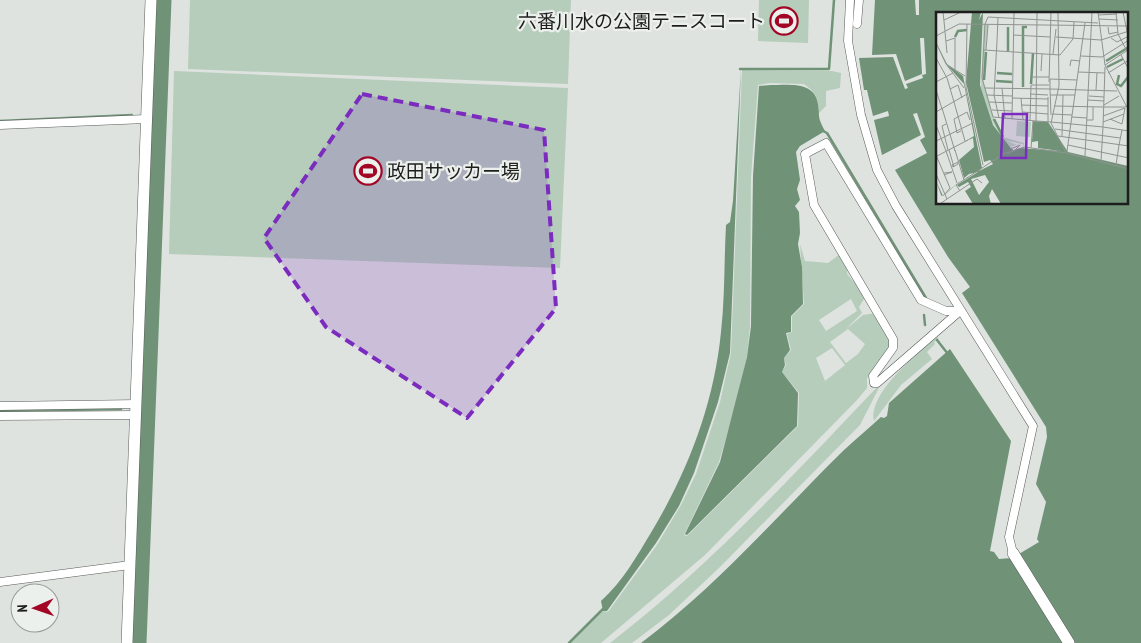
<svg xmlns="http://www.w3.org/2000/svg" width="1141" height="643" font-family="'PT Sans Narrow','Noto Sans JP',sans-serif">
<rect width="100%" height="100%" fill="#dee3df"/>
<g fill="#b6cdbb" fill-rule="evenodd">
<polygon points="190,0 571,0 568,84 188,69"/>
<polygon points="759,0 809,0 808,43 758,41"/>
<path d="M742,70L832,71L841,73L840,88L826,91V106L818,114C820,99 816,93 804,84L770,83L758,85L751,177L750,326L747,356L739,393L719,462L684,535L687,536L798,426L799,393L782,372L786,365L784,358L791,350L787,334L792,332V316L804,304L800,244L805,261L828,263L840,254L848,265L847,274L866,296L859,307L862,313L845,330L863,315L876,313L892,341L891,346L867,378V388L857,400L705,555L601,643H569L603,611L608,612L657,545L681,505L696,474L720,402L731,353ZM851,299L857,311L826,331L819,320ZM848,329L865,344L858,354L846,363L830,342ZM832,348L845,365L825,381L816,358Z"/>
<polygon points="174,71 568,88 560,268 169,254"/>
<path d="M937,337L939,339L934,342L935,344L927,352L932,359L901,385L874,421C868,393 918,353 937,337Z"/>
<path d="M882,382L860,425L720,567L669,615L632,643H610C710,566 795,473 882,382Z"/>
</g>
<g fill="#709378" fill-rule="evenodd">
<path d="M875,0H915L916,15H919V0H1141V643H641C716,587 777,516 844,450C856,439 869,428 881,417L884,418L887,416L889,403L950,349L1011,441L990,551L994,552L999,559L1012,558L1039,542L1037,539L1046,502L1036,484L1047,437L1046,427L962,293L970,287L948,257L895,170L927,153L920,140L925,137L917,113L913,114L921,135L882,155L874,120L889,116L888,111L873,116L867,90H864L859,58L893,57L905,89L908,88L906,84L923,78L922,75L926,74L924,38H920L922,74L905,81L896,54L872,55ZM937,14H1127V204H937Z"/>
<path d="M741,68L730,353L718,402L694,473L679,506L656,543L607,611H603L601,601C623,581 637,556 652,531C689,469 714,403 721,332C725,297 724,261 726,225L730,222L733,201Z"/>
<path d="M771,85C788,85 815,81 818,104C820,119 817,116 825,131L800,146L796,152L800,180L797,189L800,200L795,206L799,212L800,233L798,244L802,267L803,304L791,316V332L786,333L790,350L784,358L785,365L782,372L798,393L797,426L687,535L685,534L720,462L747,357L751,326L753,176L759,86Z"/>
</g>
<g fill="none" stroke-linecap="round" stroke-linejoin="round">
<g stroke="#709378" stroke-width="2.5">
<polyline points="740,69 829,69 834,0"/>
<polyline points="155,113 160,113"/>
<polyline points="0,121 132,115"/>
<polyline points="821,130 827,133 926,298"/>
<polyline points="924,315 925,325"/>
<polyline points="937,340 948,354"/>
<polyline points="144,409 148,409"/>
<polyline points="0,411 121,409"/>
<polyline points="569,643 603,609"/>
</g>
<polyline stroke="#709378" stroke-width="15" points="139,643 164,0"/>
<g stroke="#595c5a" stroke-width="9">
<g id="street">
<polyline points="850,0 848,41 861,115 877,170 896,206 1033,426 1009,537 1013,553"/>
<polyline points="857,24 859,0"/>
<polyline points="0,125 146,119"/>
<polygon points="826,143 921,300 946,311 960,311 877,383 874,383 873,376 893,348 893,339 814,205 805,154"/>
<polyline points="0,406 137,404"/>
<polyline points="0,416 136,415"/>
<polyline points="0,582 130,565"/>
</g>
</g>
<g stroke="#595c5a" stroke-width="12">
<g id="secondary">
<polyline points="1013,553 1069,643"/>
<polyline points="127,643 151,0"/>
</g>
</g>
<use href="#street" stroke="#fff" stroke-width="8"/>
<use href="#secondary" stroke="#fff" stroke-width="11"/>
</g>
<path fill="#7b2cbf" fill-opacity="0.2" stroke="#7b2cbf" stroke-width="4" stroke-dasharray="10 6" stroke-linejoin="round" d="M362,94L544,130L556,308L467,418L326,327L264,238Z"/>
<defs>
<g id="stadium-ring" transform="scale(1.4375)"><circle r="9.5" fill="#ecf0ec" stroke="#a30624" stroke-width="1.5"/><path d="M0-5a6.5 5 0 1 0 0 10a6.5 5 0 1 0 0-10ZM-3.5-1.8h7v3.6h-7Z" fill="#a30624"/></g>
</defs>
<g fill-rule="evenodd">
<use href="#stadium-ring" x="784" y="21"/>
<use href="#stadium-ring" x="368" y="171"/>
</g>
<g text-anchor="middle" dominant-baseline="central" stroke-width="4.5" stroke-linejoin="round" paint-order="stroke">
<g font-size="19" fill="#1c1d1c" stroke="#ecf0ec" text-anchor="end">
<text x="765" y="21">六番川水の公園テニスコート</text>
<text x="387" y="171" text-anchor="start">政田サッカー場</text>
</g>
</g>
<g transform="translate(936 12)">
<rect width="192" height="192" fill="#dee3df"/>
<path d="M48,5V12L52,13L47,67L58,107L67,125L88,131L87,135V132L71,129L81,133L74,135L67,127L57,111L45,76ZM81,109L95,110L94,125L80,124Z" fill="#b6cdbb"/>
<path d="M36,0H45L43,8L47,0L44,73L57,113L77,139L71,142L84,136L124,139L102,136V129L96,130L97,109L112,110L132,140L192,154V192H65L56,177L53,184L55,192H37L29,179L35,175L32,170L23,175L21,173L42,160L33,162L6,184L5,183L0,169L7,184L28,166L23,148L38,135L37,126L28,130L38,124L28,72L10,52L0,30L11,52L27,64L46,156L43,159L57,152L54,148L48,150L30,70ZM49,163L53,170L43,183L35,167Z" fill="#709378" fill-rule="evenodd"/>
<path fill="none" stroke="#709378" stroke-width="2.5" d="M19,25L22,19L31,18M72,39V15M170,49L193,35M171,55L187,47M61,61L76,62M183,63L181,72L185,74L192,65M48,68L50,40M60,69L76,70M95,72L97,41M87,75V15H91M58,107L67,125"/>
<path fill="none" stroke="#909491" stroke-width="1" d="M7,0L9,19M101,0L100,109L115,110M122,0L123,74L115,111L130,141L193,157M162,0L169,53L193,99M187,0L192,24M180,1L182,22L191,39M162,3L181,2M52,5L49,12L46,66L57,105L100,109M52,5L162,11M163,7L182,8M8,8L25,0M31,12L30,75L47,153M172,15L173,22L182,20M9,20L11,41M77,23L114,25M0,24L23,12L193,14M120,25L165,28L193,19M175,26L181,30L193,24M10,29L19,26V58M61,29L58,83L63,106M61,29L62,6M0,31L10,52L28,76M48,38L124,43L137,27L138,10M50,38L52,13M117,42L120,17M185,43L193,58M145,44L166,45M166,45L193,28M0,46L11,66L18,90M169,53L192,38M13,54L29,64M134,54L135,48L144,49M105,59L106,42M142,60L169,61M172,61L193,48M96,65H113M114,67V77L181,79M114,67L141,68M0,70L17,61M113,70L115,0M49,76L114,77L115,103M66,76L69,107M14,77L22,73L26,86M0,78L6,97M160,78L161,61M94,82L112,83M51,83L76,84M114,83H139M153,84L168,85M76,86L112,87M85,86L87,108M152,88L168,89M18,90L29,129M53,90L76,91M85,93L112,94M168,93L183,84M118,94L167,95M168,95H189L193,92M6,96L19,139M56,98L76,99M0,100L31,82M87,100L112,102M116,102L136,103M167,104L189,96M136,105L151,106M76,107L78,0M174,107L186,112L189,96M94,108L95,73H113M151,108H157V95M112,110V85M115,110L167,115L169,55M167,110L188,102M10,112L6,114L12,138M0,113L10,139M119,117L184,126M25,119L21,121L18,107L31,100L34,108M122,124L193,134M126,124L127,83M0,129L37,111M84,133L78,139L75,136H77ZM132,133L193,146M183,133L186,118M95,136L97,109M13,138L18,155M19,138L28,168M10,139L21,171M131,139L149,11M0,143L14,176L9,182M1,144L32,128M149,144L156,0M165,149L167,115L193,119M22,150V152L17,155L16,153ZM180,153L183,133M8,161L16,160L8,163M0,162L11,187L4,192M24,179L20,173L69,141L89,135L130,141M11,187L41,167L46,171"/>
<path fill="#7b2cbf" fill-opacity="0.15" stroke="#7b2cbf" stroke-width="2.5" d="M67,102H91L90,146H65Z"/>
<rect width="192" height="192" fill="none" stroke="#1c1d1c" stroke-width="2.5"/>
</g>
<g transform="translate(35 608) rotate(268)"><circle r="24" fill="#ecf0ec" stroke="#999c99"/>
<path d="M0-4L9 19L0 12L-9 19Z" fill="#a30624"/>
<text y="-8" font-size="14" font-weight="bold" text-anchor="middle" fill="#1c1d1c">N</text>
</g>
</svg>
